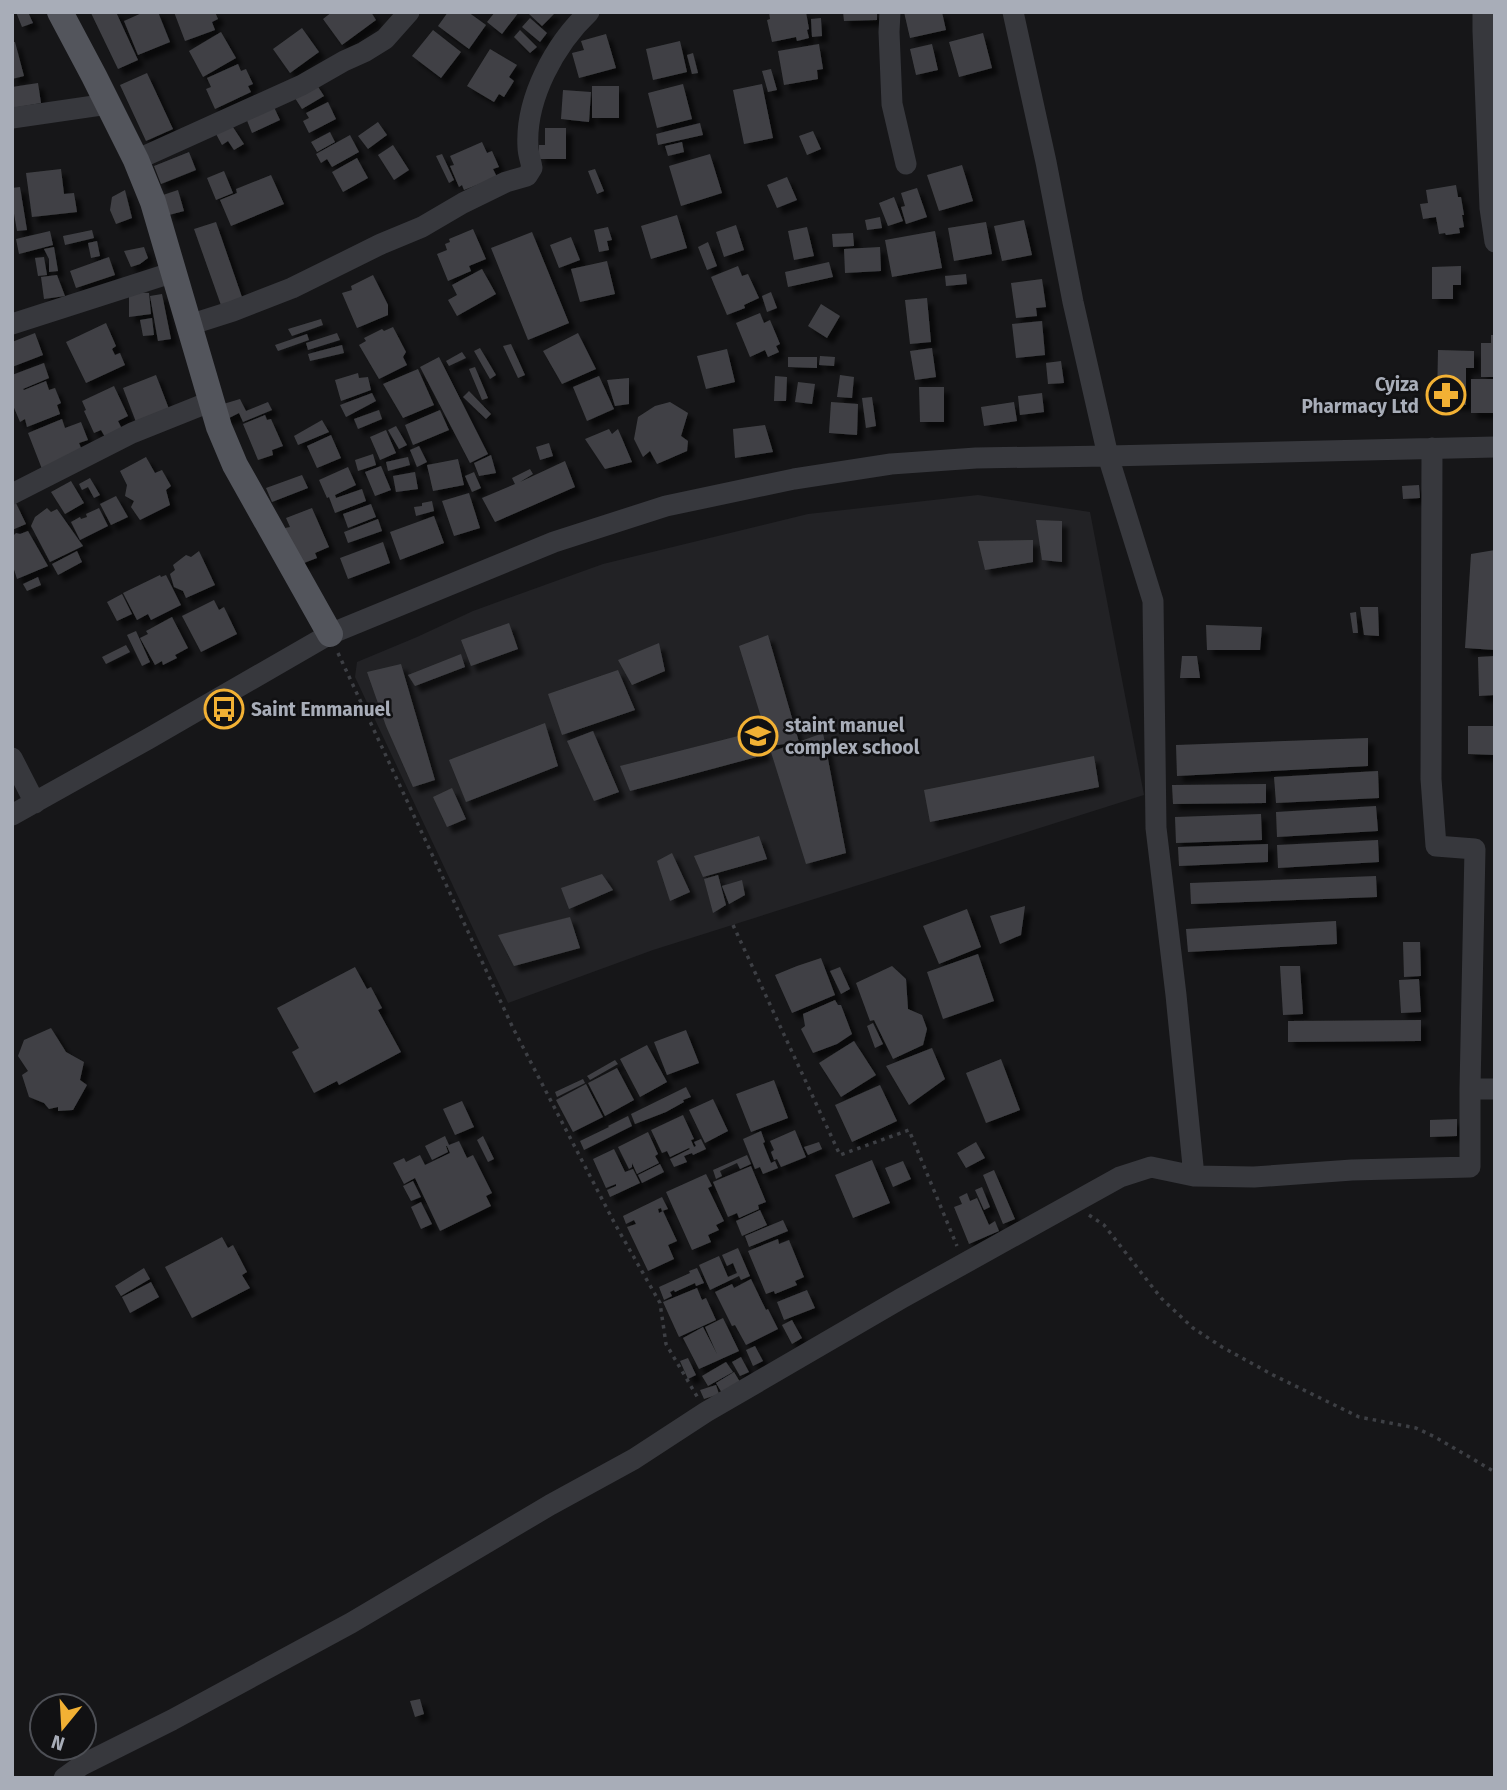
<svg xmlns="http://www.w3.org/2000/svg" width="1507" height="1790" font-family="'Fira Sans',sans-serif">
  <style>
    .built { fill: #222225 }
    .building { fill: #404145; filter: url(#shadow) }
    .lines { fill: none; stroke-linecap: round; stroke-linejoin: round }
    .path { stroke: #3d3f44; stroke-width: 3.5; stroke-dasharray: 3.5 5; stroke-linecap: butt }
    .minor { stroke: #37383d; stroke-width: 21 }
    .major { stroke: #53555c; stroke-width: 26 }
    .labels { text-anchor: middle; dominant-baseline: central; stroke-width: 5; stroke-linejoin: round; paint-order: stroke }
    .poi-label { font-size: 19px; font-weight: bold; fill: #a8adb8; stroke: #111113; text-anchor: start }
  </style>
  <defs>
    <filter id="shadow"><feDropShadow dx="6" dy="6" stdDeviation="2" flood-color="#0009"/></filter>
  </defs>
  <rect width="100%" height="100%" fill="#161618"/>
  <path class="built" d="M978,495L1090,512L1144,795L653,950L508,1003L355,677L357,662L417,637L473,611L603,564L808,514Z"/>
  <path class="building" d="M16,12H28L33,23L22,27Z
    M94,12H116L138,60L118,69L91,13Z
    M144,12H158L170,42L138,55L124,21Z
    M174,12H215L218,19L212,22L215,30L185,41Z
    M332,12H371L376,20L342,45L323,19Z
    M448,12H468L486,25L469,49L438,26Z
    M495,12H519L502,34L487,22Z
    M531,12H552L554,14L542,26L529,14Z
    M769,12H806L809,29L807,30L809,38L797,41L796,37L772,42L767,20L770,19Z
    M843,12H877V20L844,21Z
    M904,12H942L946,30L910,38Z
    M530,18L547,33L540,42L522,27Z
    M821,18L822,36L812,37L811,19Z
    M302,28L319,52L290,73L273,49Z
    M433,30L461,52L441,78L412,56Z
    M520,30L537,47L530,53L514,37Z
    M221,32L236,58L203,77L189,51Z
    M983,33L992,68L959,77L949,42Z
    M606,34L616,68L579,78L572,53L584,50L581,41Z
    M680,41L687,72L653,80L646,49Z
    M12,42H15L24,76L12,79Z
    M819,44L823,69L817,70L818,79L784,85L778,51Z
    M932,44L938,70L916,75L910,49Z
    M490,49L517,65L509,77L514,81L504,97L499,94L494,102L467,86Z
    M693,53L698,73L692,74L687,55Z
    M238,64L241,71L246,69L253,84L248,86L251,92L215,109L206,89L211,87L207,78Z
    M771,69L777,90L768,92L762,71Z
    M147,73L173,129L146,141L120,85Z
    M315,82L324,96L302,109L293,95Z
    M38,83L41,103L12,108V87Z
    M683,84L692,119L657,128L648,93Z
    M762,84L773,138L744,144L733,90Z
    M592,86H619V118H592Z
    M563,90L591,92L589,122L561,119Z
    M328,102L336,119L309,133L303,121L309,118L306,113Z
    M273,105L280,120L252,133L246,118Z
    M378,122L387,135L368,149L358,136Z
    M700,123L703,135L658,145L656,134Z
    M231,124L244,144L234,150L228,141L222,145L216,134Z
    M545,128H566V159H539V145H545Z
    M813,131L821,149L807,155L799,136Z
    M330,132L335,142L317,152L311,142Z
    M350,135L359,152L332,167L327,159L321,163L316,154Z
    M482,142L487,153L492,151L499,167L493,169L497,177L464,190L462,185L459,187L450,166L454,165L450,156Z
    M682,142L684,152L668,156L665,146Z
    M393,145L409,170L394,180L378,155Z
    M189,152L196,170L161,184L154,166Z
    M442,154L454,180L449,183L436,156Z
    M710,154L722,193L681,206L669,166Z
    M357,158L368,178L343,192L332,172Z
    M962,165L973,201L939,211L927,175Z
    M61,169L64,194L74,193L77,212L32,217L26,173Z
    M595,169L604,191L597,194L588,171Z
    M224,171L233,193L216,200L207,178Z
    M271,175L284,204L231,226L220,200L237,193L236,189Z
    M787,177L797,200L777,208L767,185Z
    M1456,185L1458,197H1461L1464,215H1462L1464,227L1459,228L1460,233L1446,235L1445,233L1439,234L1436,217L1423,219L1420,204L1428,203L1426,190Z
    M20,187L27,230L17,231L12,202V188Z
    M917,188L927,217L906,224L901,207L905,206L901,193Z
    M125,190L132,218L116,224L110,210L112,197Z
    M178,190L184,211L169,215L163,195Z
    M894,197L903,221L888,226L879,203Z
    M677,215L687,248L651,259L641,226Z
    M880,217L882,228L867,230L865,220Z
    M1024,220L1032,255L1002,261L994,226Z
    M216,222L243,300L222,308L194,229Z
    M986,222L992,254L954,261L948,228Z
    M736,225L744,250L724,257L716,232Z
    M608,227L612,240L607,241L609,250L599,252L594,230Z
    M807,227L814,256L794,260L788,231Z
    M473,229L486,259L469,266L471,271L448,281L437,254L447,250L445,244L450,242L449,239Z
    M92,230L94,238L65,245L63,236Z
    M50,231L53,245L19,254L16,239Z
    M935,231L942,268L892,277L885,240Z
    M532,232L569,323L528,340L491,248Z
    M853,233L854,246L833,247L832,234Z
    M571,237L580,260L559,268L550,245Z
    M97,241L100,256L91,258L88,243Z
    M708,242L717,266L707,270L698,247Z
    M54,247L58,271L49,272V259L44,249Z
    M144,247L148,258L140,264L131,267L124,251Z
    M880,247L881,271L845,273L844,249Z
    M44,257L47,275L38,276L35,258Z
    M109,257L115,275L76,288L70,271Z
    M607,261L615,294L580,302L571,269Z
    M829,262L833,277L788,287L785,272Z
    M738,266L742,276L748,274L759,298L744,305L745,308L727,315L711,277Z
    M1461,266V285H1453V299H1432V267Z
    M482,269L496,294L457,316L448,300L457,295L452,285Z
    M966,274L967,284L946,286L945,276Z
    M57,275L65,296L44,299L41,277Z
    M373,275L388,305V315L357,328L342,293L352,290L351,286Z
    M1042,279L1046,307L1036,308L1037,316L1016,318L1011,283Z
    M129,292L149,293L151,314L129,317Z
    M771,292L777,308L767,312L762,296Z
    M162,294L171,339L158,341L150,296Z
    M927,298L931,342L910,344L905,300Z
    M821,304L840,316L827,338L808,326Z
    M760,313L764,323L770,320L780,344L776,346L779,352L768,357L765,350L750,357L736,323Z
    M152,318L154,335L143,336L140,320Z
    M321,319L323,325L292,336L288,329Z
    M1042,321L1045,355L1016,358L1012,324Z
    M106,323L116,346L112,349L115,355L120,353L125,365L86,383L66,342Z
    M393,327L406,352L403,357L407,365L379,379L359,345L366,341L364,338L382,329L384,331Z
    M35,333L43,355L12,367V342Z
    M337,333L340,340L308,350L306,343Z
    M578,333L596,369L562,384L543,351Z
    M307,334L309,340L278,351L275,345Z
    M1491,335H1495V377H1481V343H1491Z
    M511,344L525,375L518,378L503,346Z
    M342,345L344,353L310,361L308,354Z
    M480,348L496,375L490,379L474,351Z
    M932,348L936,377L915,380L910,351Z
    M727,349L735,382L706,389L697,356Z
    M1438,350L1474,351V368H1466V405L1437,404Z
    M462,352L466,358L449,366L446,361Z
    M820,356L835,357L834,366L819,365Z
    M439,357L488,454L470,463L420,367Z
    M788,357H817V368L788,367Z
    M1061,361L1064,383L1048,384L1046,363Z
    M44,363L49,378L23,389L24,390L46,381L49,390L55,388L61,403L57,405L60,414L27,427L25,419L20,422L12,403V375Z
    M475,367L488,398L482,400L469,369Z
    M418,369L434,405L403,418L383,384Z
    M358,373L359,378L368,377L371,390L341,401L335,380Z
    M156,375L169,409L136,422L123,388Z
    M840,375L854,377L852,398L837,397Z
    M599,376L614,409L587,421L573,387Z
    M775,376L787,377L786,401H774Z
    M629,378V404L615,406L607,380Z
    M1471,379H1495V413H1471Z
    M798,382L815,384L812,404L795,402Z
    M114,386L128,416L118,421L122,429L105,437L101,430L94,433L84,411L86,410L82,401Z
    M919,387H944V422H920Z
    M469,391L491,414L486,419L463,397Z
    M372,393L376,401L346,417L340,405Z
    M1042,393L1044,412L1020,415L1018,396Z
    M872,397L876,426L866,428L862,398Z
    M240,399L246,411L268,402L272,410L243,422L239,413L225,420L220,405Z
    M670,402L688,413L681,436L688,441L687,451L657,464L650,451L643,457L634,439L638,417L655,406Z
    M831,402L858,404L857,435L829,433Z
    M1014,402L1017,421L984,426L981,407Z
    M379,410L382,419L358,429L354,419Z
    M440,410L449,430L413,445L405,425Z
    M265,415L267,420L271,419L283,446L272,450L273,455L258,460L243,424Z
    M62,419L65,428L81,422L88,440L79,443L83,453L42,469L28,433Z
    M322,420L329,432L298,445L294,436Z
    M765,425L773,452L735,458L733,429Z
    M396,426L407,445L399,449L388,430Z
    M609,429L612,434L618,429L632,462L605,469L585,439Z
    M386,430L396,453L380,460L370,437Z
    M331,435L341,458L317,468L307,446Z
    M549,443L553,456L540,460L536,447Z
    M419,446L427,462L417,467L410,450Z
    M373,454L376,465L358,471L355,460Z
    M491,455L496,473L479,476L474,463Z
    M146,457L155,473L162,470L171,486L166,490L170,505L140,520L131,507L134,501L125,496L127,485L120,471Z
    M408,457L410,465L388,471L386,462Z
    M458,459L464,485L433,491L427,465Z
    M565,461L575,487L495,522L482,498L515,484L512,478L530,469L533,474L520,482Z
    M381,466L391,490L375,496L365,472Z
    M348,467L356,485L335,495L336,498L362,489L366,501L335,513L329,497L327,498L319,480Z
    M415,472L418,489L396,492L393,476Z
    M474,472L481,488L472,492L465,476Z
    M302,475L308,488L272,502L266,488Z
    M90,478L100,495L94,498L88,487L82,490L79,484Z
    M71,481L84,503L65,514L51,492Z
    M1419,485L1420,498L1403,499L1402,486Z
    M469,493L480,528L454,536L442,501Z
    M116,496L128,517L111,525L100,504Z
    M15,501L26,524L12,530V502Z
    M432,501L434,511L416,516L414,507L422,506V503Z
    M371,504L376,517L348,528L343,514Z
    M47,508L51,512L57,509L83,546L50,562L31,526L35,517Z
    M99,508L108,526L80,540L71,522L80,517L81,519L87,517L86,514Z
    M312,508L329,547L315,553L317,558L296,566L285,528L290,527L286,518Z
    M434,516L444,543L400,560L390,532Z
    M378,519L382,531L348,543L344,532Z
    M1036,520L1062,521V562L1042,560Z
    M28,531L48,566L17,579L12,563V537L16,533L20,534Z
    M1033,540V562L985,570L978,541Z
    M383,542L390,563L348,579L340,558Z
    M1495,550V650L1465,648L1471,554Z
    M77,551L82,562L58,575L52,564Z
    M199,551L215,585L186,598L183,591L174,587L170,574L175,570L173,565L186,555L191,557Z
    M160,575L161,577L166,575L181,605L151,620L148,614L137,620L123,593Z
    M38,577L41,585L27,591L23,584Z
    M122,594L132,614L117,621L107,602Z
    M214,600L219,610L224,607L237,634L201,652L182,616Z
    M1360,607H1378L1379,636L1364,635Z
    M1356,612L1358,633H1353L1350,613Z
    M172,617L188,648L175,655L177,658L163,665L162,661L155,665L140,638L148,634L146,631Z
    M509,623L518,649L471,666L461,640Z
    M1206,625L1262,627L1260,650H1207Z
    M136,631L150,662L142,666L127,635Z
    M768,635L799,742L770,746L739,646Z
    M659,643L665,671L632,685L618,660Z
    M126,645L130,652L106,664L102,657Z
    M461,654L465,667L415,686L408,675Z
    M1182,656H1197L1200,678H1180Z
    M1495,656V695L1479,696L1478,657Z
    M401,664L435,780L413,787L386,726L367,672Z
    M618,670L635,710L562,735L548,694Z
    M545,723L558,766L466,802L449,760Z
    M1468,726H1495V755L1468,754Z
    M593,731L619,792L594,801L567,741Z
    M758,731L764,755L630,791L620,766Z
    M823,733L846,853L806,864L771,752Z
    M1368,738V766L1177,776L1176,745Z
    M1094,756L1099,787L930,822L924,790Z
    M1378,771L1379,798L1276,803L1274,777Z
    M1266,784V803L1173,804L1172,785Z
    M452,788L466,819L447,827L433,797Z
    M1376,806L1378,831L1277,837L1276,812Z
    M1261,814L1262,840L1176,843L1175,817Z
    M759,836L767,859L703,877L694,856Z
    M1378,840L1379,862L1278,868L1277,845Z
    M1268,844V862L1179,866L1178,847Z
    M672,853L690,892L670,901L657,861Z
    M602,874L613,890L569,909L561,888Z
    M718,875L726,905L713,913L704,879Z
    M1376,876L1377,897L1191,904L1190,883Z
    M742,880L745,895L729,904L722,886Z
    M1025,906L1021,935L1000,944L990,916Z
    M967,909L981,947L939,964L923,926Z
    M570,917L580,948L514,966L498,935Z
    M1336,921L1337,944L1188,952L1186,929Z
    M1403,942H1420L1421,976L1404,977Z
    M978,954L994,1001L943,1019L927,972Z
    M821,958L835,995L792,1013L775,975L797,966Z
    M892,966L906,979L908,1009L922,1015L927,1029L923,1045L893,1059L874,1020L870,1021L856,983Z
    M1280,966H1300L1303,1014L1283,1015Z
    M355,967L367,989L371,987L382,1008L378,1010L401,1052L339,1085L337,1081L314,1093L292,1052L299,1048L277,1008Z
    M840,967L850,989L841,994L830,971Z
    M1419,979L1421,1012L1401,1013L1399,980Z
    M835,1000L838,1005H841L852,1034L837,1044L813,1053L801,1029L805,1026L803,1014Z
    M1421,1020V1041L1288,1042V1021Z
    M873,1023L883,1044L875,1048L867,1026Z
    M51,1028L66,1052L84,1062L80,1080L87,1085L73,1110L58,1111V1107L49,1109L44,1103L29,1097L22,1075L28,1071L18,1056L24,1040Z
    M686,1030L699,1063L667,1075L654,1042Z
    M854,1041L876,1075L841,1097L819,1063Z
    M647,1045L667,1082L640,1097L620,1059Z
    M932,1048L945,1079L909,1105L886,1066Z
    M1001,1059L1020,1110L986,1123L966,1073Z
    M615,1060L618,1064L590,1080L587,1076Z
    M617,1068L634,1100L605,1116L588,1083Z
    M583,1079L585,1083L557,1097L555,1092Z
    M774,1080L788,1118L751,1132L736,1094Z
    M586,1084L603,1117L573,1132L556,1100Z
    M880,1085L897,1121L852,1142L835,1105Z
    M686,1087L691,1097L683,1100L684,1102L666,1112L635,1124L631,1114Z
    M713,1099L728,1131L705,1143L689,1110Z
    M462,1101L474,1127L455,1135L443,1109Z
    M683,1115L694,1139L691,1140L694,1147L696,1146L694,1142L701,1139L706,1149L693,1155L692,1153L684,1156L687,1162L674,1167L670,1159L690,1149L689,1148L670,1157L667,1151L662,1153L651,1130Z
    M628,1116L632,1126L584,1150L580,1141L609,1127L608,1126Z
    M1457,1119V1136L1430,1137V1120Z
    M795,1130L806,1157L781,1167L777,1159L774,1160L771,1152L774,1150L770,1141Z
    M761,1131L765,1142L763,1143L771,1163L775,1161L778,1168L763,1174L760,1167L755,1169L743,1139Z
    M648,1132L658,1154L655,1156L659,1163L637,1174L632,1163V1167L629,1169L618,1147Z
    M445,1136L449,1145L459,1141L467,1158L473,1155L492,1193L486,1196L491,1206L440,1231L415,1178L404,1184L393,1163L404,1158L406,1162L420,1155L425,1165L450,1153L447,1146H446L448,1152L432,1160L425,1146Z
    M483,1136L494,1159L488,1162L477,1140Z
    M819,1142L822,1149L808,1155L804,1147Z
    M976,1142L985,1158L966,1168L957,1153Z
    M614,1149L625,1172L633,1169L640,1183L610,1197L607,1190L616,1186V1184L606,1188L593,1159Z
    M747,1155L751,1164L740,1169L737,1163L720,1171L722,1176L716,1179L713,1170Z
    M872,1160L890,1203L853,1218L835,1175Z
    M903,1161L911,1179L893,1187L885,1168Z
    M660,1164L664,1172L642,1183L638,1175Z
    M751,1166L766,1202L758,1205L759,1209L739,1218L737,1213L728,1217L713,1182Z
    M994,1170L1015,1219L1003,1224L983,1175Z
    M706,1174L712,1186L708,1188L724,1221L716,1225L719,1230L708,1235L711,1242L692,1250L666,1192Z
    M413,1181L421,1197L411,1201L403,1186Z
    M982,1187L990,1207L984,1210L975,1190Z
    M967,1193L970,1201L977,1198L989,1225L995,1221L999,1231L969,1244L954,1207L962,1204L959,1197Z
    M662,1197L668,1209L662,1211L661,1208L658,1209L659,1213L663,1211L677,1241L668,1245L674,1259L648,1271L627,1227L636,1224L634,1220L626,1224L623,1216Z
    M421,1202L432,1224L421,1229L411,1207Z
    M760,1210L767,1225L742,1236L736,1221Z
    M783,1220L788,1231L749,1247L745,1236Z
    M222,1237L228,1248L233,1245L247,1272L242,1275L250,1288L192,1318L165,1267Z
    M778,1239L779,1244L789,1240L804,1277L795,1281L797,1285L775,1294L774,1291L766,1294L748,1251Z
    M738,1248L750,1276L741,1280L739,1276L710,1290L699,1265L719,1256L728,1277L737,1273L733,1263L727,1266L722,1255Z
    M144,1268L150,1279L121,1296L115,1286Z
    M697,1268L704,1283L696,1286L695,1283L675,1292L674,1290L670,1292L672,1296L664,1300L659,1287L690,1273L689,1271Z
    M751,1279L766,1310L768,1309L778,1329L746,1345L735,1325L732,1326L715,1292L732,1284L734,1288Z
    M151,1282L159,1297L130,1313L122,1297Z
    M697,1288L702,1300L706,1298L716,1320L679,1337L663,1302Z
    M807,1290L815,1308L784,1320L777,1302Z
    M723,1318L739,1351L699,1369L683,1338L703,1327L717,1354L705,1327Z
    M792,1320L802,1338L792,1344L782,1325Z
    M755,1346L763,1361L753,1366L746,1350Z
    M741,1357L749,1372L740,1376L732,1362Z
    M688,1358L696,1375L688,1379L680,1361Z
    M726,1362L733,1372L708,1386L702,1376Z
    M734,1372L740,1382L722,1393L716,1383Z
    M716,1385L719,1394L704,1399L700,1390Z
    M420,1699L424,1714L415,1717L410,1701Z"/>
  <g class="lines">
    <path class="path" d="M338,653L513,1028L615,1224L660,1303L666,1344L698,1398
      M733,925L840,1155L909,1130L957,1246
      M1089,1215L1104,1225L1161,1298L1193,1328L1222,1347L1273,1375L1359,1417L1416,1428L1435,1437L1495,1472"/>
    <path class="minor" d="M890,12L889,32L892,104L906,164
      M1013,12L1046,162L1073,302L1108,456L1153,601L1156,828L1176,995L1194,1176
      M1483,12V31L1490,208L1495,242
      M12,118L108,104
      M136,160L302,85L344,61L364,52L385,39L409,12
      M12,324L174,272
      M189,325L233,311L292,288L381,244L422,227L463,203L506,182L527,176L532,168C531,161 528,154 528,147C525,99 555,44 589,12
      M1432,448L1431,779L1436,846L1475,849L1470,1089
      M12,494L132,433L212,401
      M12,758L35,803
      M12,815L148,739L330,634L554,542L666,506L794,479L891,464L976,458L1108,456L1495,447
      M64,1778L82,1765L172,1720L351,1623L550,1505L634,1459L706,1412L902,1298L1120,1177L1151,1167L1194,1176L1254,1177L1352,1170L1470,1167V1089H1495"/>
    <path class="major" d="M60,12L94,76L136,160L153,202L219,427L235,465L330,634"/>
  </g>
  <defs>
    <symbol id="pharmacy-ring" viewBox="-11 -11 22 22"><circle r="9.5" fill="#111113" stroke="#f2b134" stroke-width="1.5"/><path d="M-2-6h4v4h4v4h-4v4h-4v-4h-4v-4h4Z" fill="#f2b134"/></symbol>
    <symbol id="bus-ring" viewBox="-11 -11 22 22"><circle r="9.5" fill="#111113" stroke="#f2b134" stroke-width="1.5"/><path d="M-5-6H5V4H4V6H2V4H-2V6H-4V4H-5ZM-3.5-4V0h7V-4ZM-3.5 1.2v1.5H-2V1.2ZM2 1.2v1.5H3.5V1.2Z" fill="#f2b134"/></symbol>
    <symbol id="school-ring" viewBox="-11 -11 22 22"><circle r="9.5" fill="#111113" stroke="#f2b134" stroke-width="1.5"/><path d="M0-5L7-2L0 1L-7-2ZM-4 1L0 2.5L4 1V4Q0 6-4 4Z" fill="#f2b134"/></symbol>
  </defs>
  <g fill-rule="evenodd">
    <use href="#pharmacy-ring" x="1424" y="373" width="44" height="44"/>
    <use href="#bus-ring" x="202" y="687" width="44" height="44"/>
    <use href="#school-ring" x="736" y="714" width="44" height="44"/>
  </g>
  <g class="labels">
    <g class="poi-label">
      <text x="1419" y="384" text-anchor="end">Cyiza<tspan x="1419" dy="22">Pharmacy Ltd</tspan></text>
      <text x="251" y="709">Saint Emmanuel</text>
      <text x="785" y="725">staint manuel<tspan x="785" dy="22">complex school</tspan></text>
    </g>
  </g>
  <rect width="1507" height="1790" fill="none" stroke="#a8adb8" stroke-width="28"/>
  <g transform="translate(63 1727) rotate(198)"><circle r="33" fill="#111113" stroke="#4d4f55" stroke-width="2"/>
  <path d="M0-5L12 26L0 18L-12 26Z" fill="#f2b134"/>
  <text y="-10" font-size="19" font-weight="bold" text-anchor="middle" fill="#a8adb8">N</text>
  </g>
</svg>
